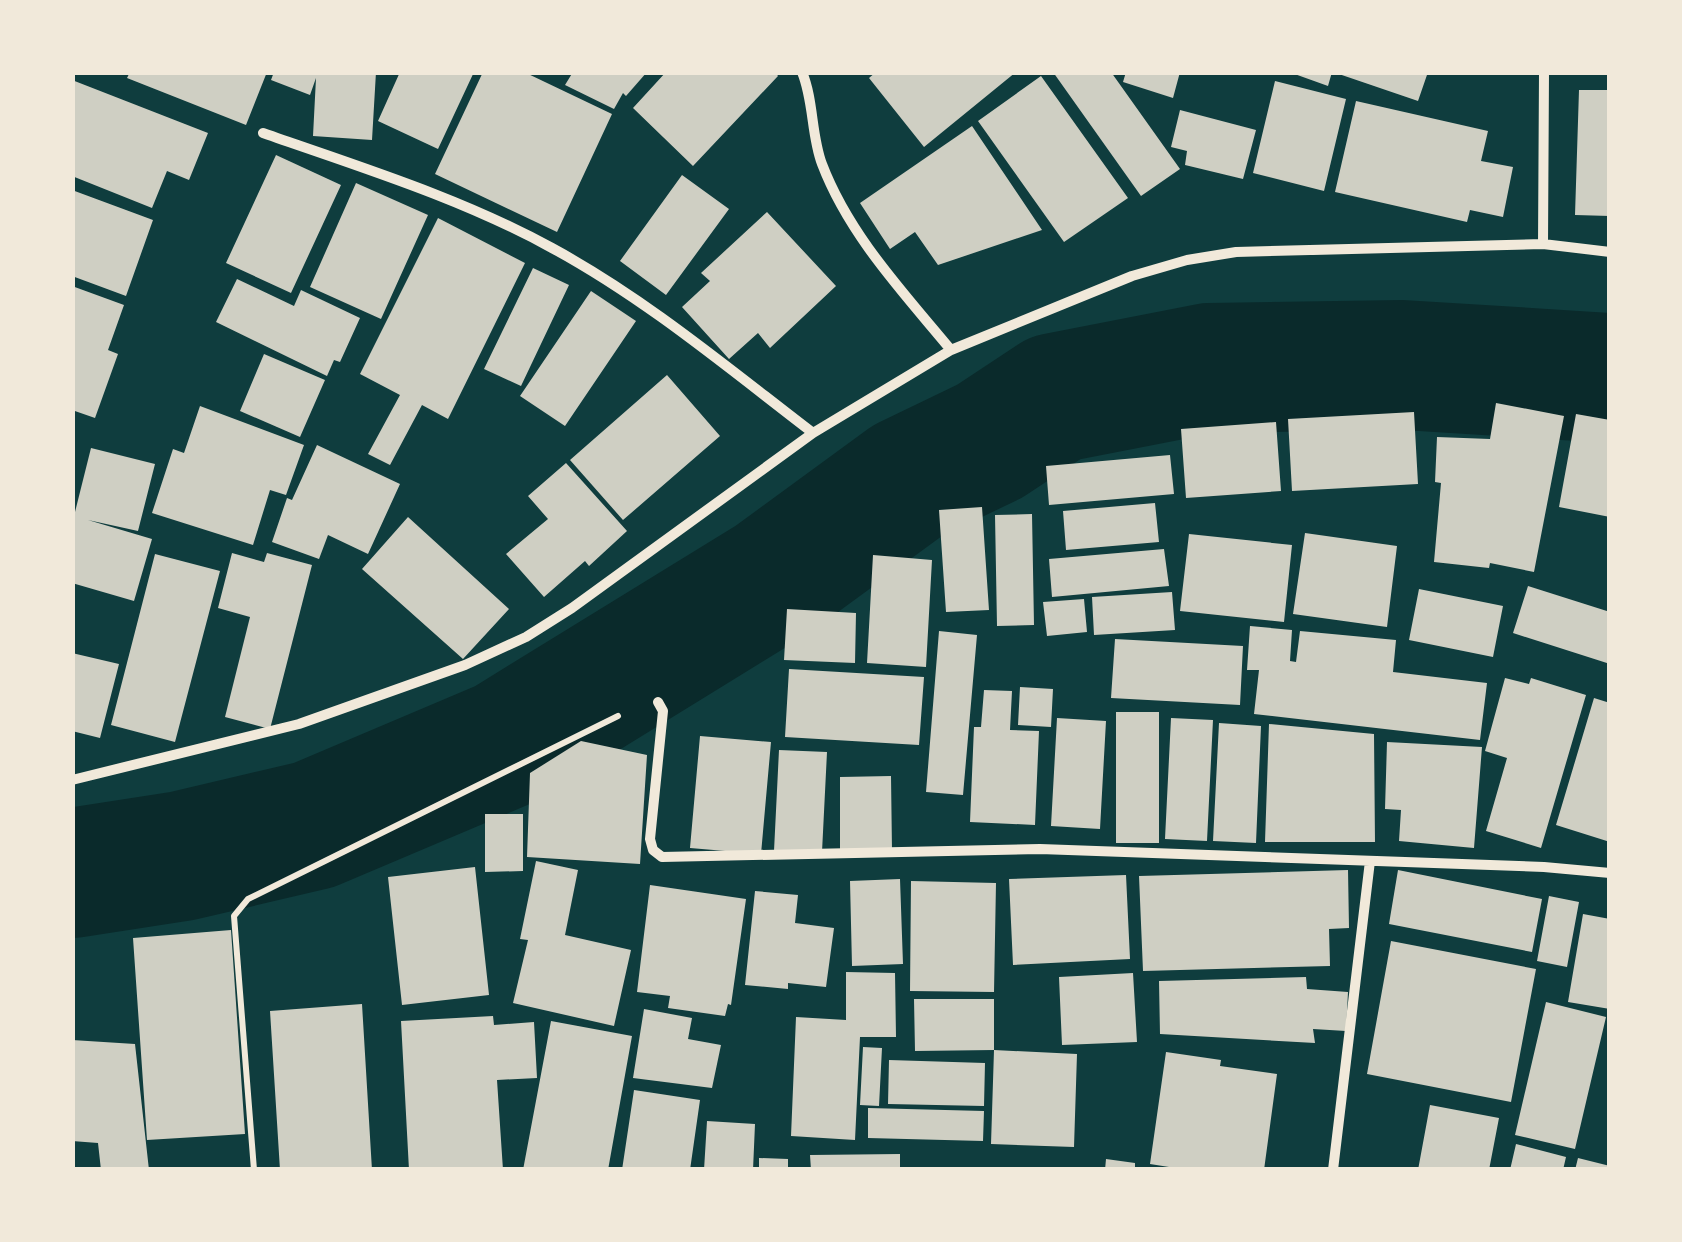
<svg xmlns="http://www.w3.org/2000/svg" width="1682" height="1242" font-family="Rubik,sans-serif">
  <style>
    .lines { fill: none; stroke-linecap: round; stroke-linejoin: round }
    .river { stroke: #0a2a2b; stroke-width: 130 }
    .building { fill: #cfcfc3 }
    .path { stroke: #f1e9da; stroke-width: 6 }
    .minor { stroke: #f1e9da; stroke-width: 10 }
  </style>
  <rect width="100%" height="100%" fill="#0f3d3e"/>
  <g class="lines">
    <path class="river" d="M72,873L182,856L314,825L505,744L773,579L907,481L990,441L1055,398L1209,368L1403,365L1610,378"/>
  </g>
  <path class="building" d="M130,72H267L246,125L127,78Z
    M274,72H376L372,140L313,136L316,78L310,95L271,80Z
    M400,72H474L438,149L378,121Z
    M483,72H524L612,114L557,232L435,174Z
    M573,72H647L626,96L623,93L614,109L565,85Z
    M666,72H775L778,76L693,166L633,108Z
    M876,72H1016L924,147L869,78Z
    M1053,72H1111L1180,169L1141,196Z
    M1126,72H1180L1173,98L1123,82Z
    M1289,72H1332L1328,86Z
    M1333,72H1428L1418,101Z
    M1041,76L1128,198L1064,242L978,121Z
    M72,80L208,133L189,180L167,171L152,208L72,176Z
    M1275,81L1346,99L1324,191L1253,173Z
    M1579,90H1610V216L1575,215Z
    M1356,101L1488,131L1481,161L1513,167L1503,217L1470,210L1467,222L1335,192Z
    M1180,110L1256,130L1243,179L1185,165L1187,151L1171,147Z
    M972,126L1042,230L938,265L915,232L890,249L860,203Z
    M276,155L341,185L291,293L226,263Z
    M682,175L729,209L666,295L620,261Z
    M356,183L428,215L381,319L310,287Z
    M72,190L153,220L126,296L72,276Z
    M767,212L836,286L770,348L758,333L729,359L682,307L710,281L701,273Z
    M438,218L525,263L448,419L422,405L390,465L368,454L400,395L360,374Z
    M533,268L569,285L521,386L484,369Z
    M237,279L294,306L301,290L360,318L340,362L334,360L327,376L216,322Z
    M72,286L124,305L108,350L118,354L95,418L72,410Z
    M591,291L636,321L565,426L520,396Z
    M264,354L325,380L300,437L240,411Z
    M667,375L720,436L623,520L570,460Z
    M1496,403L1564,416L1534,572L1490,563L1489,568L1434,562L1441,483L1435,482L1437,437L1490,439Z
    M200,406L304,445L286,495L270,490L253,545L152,513L173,449L184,453Z
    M1414,412L1418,484L1292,491L1288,419Z
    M1576,414L1610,420V517L1559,507Z
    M1276,422L1281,491L1186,498L1181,429Z
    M317,445L400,484L368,554L328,535L319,559L272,542L287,498L292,500Z
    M91,448L155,464L138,531L88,520L152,539L134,601L72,583V524Z
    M1170,455L1174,494L1049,505L1046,466Z
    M566,463L627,531L589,566L585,561L544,597L506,554L548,519L528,496Z
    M1155,503L1159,542L1066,550L1063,511Z
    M982,507L989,610L946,612L939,510Z
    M1032,514L1034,625L997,626L995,515Z
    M408,517L509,609L463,659L362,569Z
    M1305,533L1397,546L1387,627L1293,614Z
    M1189,534L1292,545L1284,622L1180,611Z
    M1164,549L1169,586L1052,597L1049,559Z
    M232,553L264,562L267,553L312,565L270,729L225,717L250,617L218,608Z
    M155,554L220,571L175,742L111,725Z
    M873,555L932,560L926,667L867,663Z
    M1528,586L1610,612V664L1513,633Z
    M1419,589L1503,606L1493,657L1409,640Z
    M1172,592L1175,630L1094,635L1092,597Z
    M1084,599L1087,632L1047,636L1043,602Z
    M787,609L856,613L855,663L784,660Z
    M1250,626L1292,630L1290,661L1296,662L1300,631L1396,640L1393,672L1487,683L1480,740L1254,714L1259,670H1247Z
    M939,631L977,635L963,795L926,792Z
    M1115,639L1243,646L1240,705L1111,698Z
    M72,653L119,664L100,738L72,731Z
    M789,669L924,677L919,745L785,737Z
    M1505,678L1529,684L1531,678L1586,695L1541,848L1486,831L1507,758L1485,751Z
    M1020,687L1053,689L1051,727L1018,725Z
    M984,690L1012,691L1010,730L1039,731L1035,825L970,822L974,727H981Z
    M1594,698L1610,703V842L1556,825Z
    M1116,712H1159V843H1116Z
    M1057,718L1106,721L1100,829L1051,826Z
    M1171,718L1213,720L1207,841L1165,839Z
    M1219,723L1261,726L1256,843L1213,841Z
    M1269,724L1374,734L1375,842H1265Z
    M700,736L771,742L761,854L690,848Z
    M581,741L647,755L640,864L527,857L530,773Z
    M1387,742L1482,747L1474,848L1399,841L1401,810L1385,809Z
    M779,750L827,752L822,852L774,851Z
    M891,776L892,851L840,852V777Z
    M485,814H523V871L485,872Z
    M536,861L578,870L565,935L631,950L614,1026L513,1003L528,940L520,939Z
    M475,867L489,995L402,1005L388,877Z
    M1348,870L1349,928L1329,929L1330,966L1143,971L1139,876Z
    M1398,870L1542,899L1532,952L1389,924Z
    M1126,875L1130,959L1013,965L1009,879Z
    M900,879L903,964L852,966L850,881Z
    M911,881L996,883L994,992L910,991Z
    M650,885L746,899L731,1005L728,1004L725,1016L668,1008L670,996L637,992Z
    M755,891L798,895L795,923L834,928L826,987L788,983V989L745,985Z
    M1549,896L1579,902L1567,967L1537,961Z
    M1583,914L1610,919V1009L1568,1002Z
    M231,930L245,1134L147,1140L133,938Z
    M1391,941L1536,969L1511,1102L1367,1074Z
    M846,972L895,973L896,1037H860L855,1140L791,1136L796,1017L846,1020Z
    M1133,973L1137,1042L1062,1045L1059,977Z
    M1306,977L1307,989L1348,992L1346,1031L1313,1029L1315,1043L1160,1034L1159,981Z
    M914,999H994V1050L915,1051Z
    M1546,1002L1606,1017L1575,1149L1515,1135Z
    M362,1004L372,1170H280L270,1011Z
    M644,1009L692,1018L688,1039L721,1045L712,1088L633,1078Z
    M493,1016L494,1025L534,1022L537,1078L497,1080L503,1170H409L401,1021Z
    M551,1021L632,1036L608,1170H523Z
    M72,1040L135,1044L149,1170H101L98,1143L72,1141Z
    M863,1047L882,1048L879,1106L860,1105Z
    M994,1050L1077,1054L1074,1147L991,1144Z
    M1166,1052L1221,1060L1220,1066L1277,1074L1264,1170H1188L1150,1164Z
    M889,1060L985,1063L984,1106L888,1104Z
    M634,1090L700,1100L690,1170H622Z
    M1430,1105L1499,1118L1489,1170H1418Z
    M868,1108L984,1111L983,1141L868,1138Z
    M707,1121L755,1124L753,1170H704Z
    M1516,1144L1566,1157L1563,1170H1510Z
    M900,1154V1170H811L810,1155Z
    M759,1158L788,1159V1170H759Z
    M1578,1158L1610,1166V1170H1575Z
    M1106,1159L1135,1163V1170H1105Z"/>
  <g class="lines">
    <path class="path" d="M254,1170L234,916L248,899L618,716"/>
    <path class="minor" d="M802,72C814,101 811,135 822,164C849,235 903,292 951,350
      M263,133C360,167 461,198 552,248C646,299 728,368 813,433
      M1543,244L1544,72
      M658,702L663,711L650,839L653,850L662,857L1040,849L1544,867L1610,873
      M72,780L299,724L465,665L526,637L572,608L813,433L951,350L1132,276L1187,260L1236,252L1543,244L1610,252
      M1333,1170L1370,861"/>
  </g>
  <rect width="1682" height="1242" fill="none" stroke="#f1e9da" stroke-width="150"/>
</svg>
